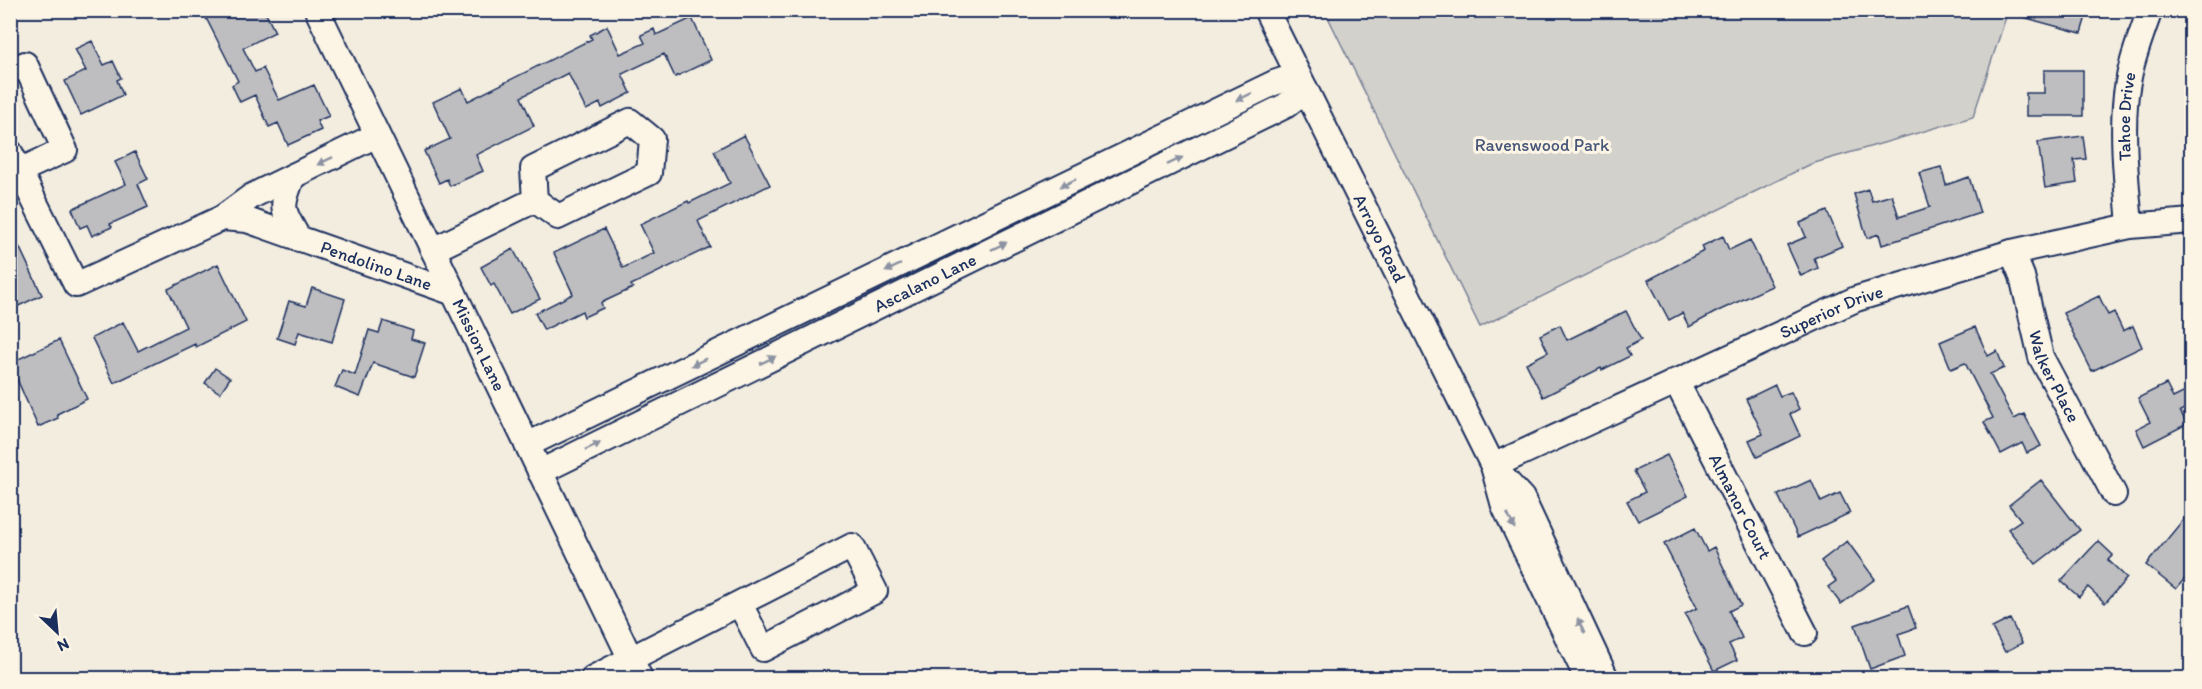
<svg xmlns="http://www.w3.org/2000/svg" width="2202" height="689" font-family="Itim,sans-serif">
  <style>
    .green { fill: #d3d1cc; stroke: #778095; stroke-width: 1.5 }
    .building { fill: #bebec0; stroke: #1b2f5e; stroke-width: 1.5 }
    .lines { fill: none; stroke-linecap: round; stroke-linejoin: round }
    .minor-casing { stroke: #1b2f5e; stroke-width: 28 }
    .minor { stroke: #fcf5e5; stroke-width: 24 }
    .oneway { fill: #8c92a2 }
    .labels { text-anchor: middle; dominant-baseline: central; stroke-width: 6; stroke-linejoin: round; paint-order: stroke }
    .street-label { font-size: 18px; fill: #1b2f5e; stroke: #fcf5e5 }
    .park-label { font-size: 18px; fill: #49587a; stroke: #fcf5e5 }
  </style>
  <rect width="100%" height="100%" fill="#f3ede0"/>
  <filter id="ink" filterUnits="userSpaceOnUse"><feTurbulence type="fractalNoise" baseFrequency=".0167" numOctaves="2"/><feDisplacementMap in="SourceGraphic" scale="12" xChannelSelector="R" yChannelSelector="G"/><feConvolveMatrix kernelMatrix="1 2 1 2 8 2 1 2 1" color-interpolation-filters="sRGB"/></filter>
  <g filter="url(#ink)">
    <path class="green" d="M1325,11H2008L1973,117L1811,164L1480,327Z"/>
    <path class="building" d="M202,10H264L275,32L243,48L255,72L263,68L279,100L314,85L329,116L317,121L321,130L288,145L278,123L269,127L255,95L240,102L232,85L238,81Z
      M2015,10H2088L2081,33L2015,15Z
      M692,18L711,60L675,77L664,54L622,74L631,93L602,108L600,103L586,110L568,73L521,97L534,126L476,155L483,171L450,186L447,179L439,183L424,151L450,139L433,102L462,88L468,101L592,39L590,35L607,26L620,54L645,43L641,35L654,29L656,35Z
      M92,41L104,65L113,61L121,78L117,80L123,95L81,115L65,81L86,71L75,49Z
      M2044,70H2083V116H2026V93H2044Z
      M744,135L770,185L698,221L710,247L631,285L633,288L601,303L603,308L584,317L582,311L544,330L535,313L573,294L554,253L604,229L623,268L654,253L640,224L688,201L689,203L730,183L714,151Z
      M2083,136L2086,159L2074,160L2077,183L2045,188L2038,142Z
      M135,152L148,179L138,184L148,207L110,224L112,227L92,236L87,225L80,228L72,209L126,184L115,162Z
      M1941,167L1946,185L1969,177L1980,213L1882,245L1879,234L1867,238L1854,194L1868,189L1872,201L1892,195L1899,217L1930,207L1919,173Z
      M1827,211L1842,246L1814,258L1818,268L1801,276L1787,245L1806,237L1800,223Z
      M10,227L42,295L10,310Z
      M1723,236L1729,250L1750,240L1772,286L1716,312L1689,327L1682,313L1669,320L1648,280L1704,251L1702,246Z
      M513,249L540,299L510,314L494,284L491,286L481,267Z
      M218,264L246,322L196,347L195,344L114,383L92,338L123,322L138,351L186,327L168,289Z
      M312,288L345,299L332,342L299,332L295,344L277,338L289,301L306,306Z
      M2099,296L2108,315L2114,312L2123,331L2133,326L2142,347L2092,371L2063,313Z
      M1626,311L1641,340L1626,348L1630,356L1602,370L1601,368L1543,397L1526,363L1548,352L1540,335L1560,325L1567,340Z
      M383,321L413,331L411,339L425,343L414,377L373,363L360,397L335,387L342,370L355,375L369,330L379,333Z
      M1975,327L1988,356L1997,351L2004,368L1990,374L2014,419L2024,414L2041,446L2027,453L2022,443L2001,454L1984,422L1993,418L1965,363L1951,369L1940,342Z
      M59,340L87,399L57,414L58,418L38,427L10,363Z
      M215,368L230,378L220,393L205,383Z
      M2166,384L2173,398L2187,391L2192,405L2180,411L2187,424L2144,446L2136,429L2150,422L2138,398Z
      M1775,385L1780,396L1791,392L1799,409L1790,414L1800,436L1757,457L1749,440L1763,434L1746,399Z
      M1667,455L1688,496L1638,521L1627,501L1645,492L1634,471Z
      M1811,480L1821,502L1840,493L1850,513L1798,537L1778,495Z
      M2041,480L2080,530L2036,564L2008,529L2021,520L2009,505Z
      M2192,509V570L2176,589L2146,565Z
      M1695,528L1707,551L1714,547L1741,605L1729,611L1742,638L1729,644L1737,660L1714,671L1685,614L1697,608L1664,544Z
      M1847,541L1875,579L1841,604L1828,587L1836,581L1821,561Z
      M2098,541L2113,555L2108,560L2127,578L2105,603L2088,587L2079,597L2061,581Z
      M1908,606L1916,628L1898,634L1905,656L1870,669L1855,625Z
      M2010,619L2022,643L2005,652L1992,628Z"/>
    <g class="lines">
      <defs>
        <g id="minor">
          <path id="s1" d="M317,10L640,678"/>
          <path id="s2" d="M1266,10L1493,466L1504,506L1587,678"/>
          <path d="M10,71L25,64L65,150L19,171"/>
          <path d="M10,152L76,285L222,218L252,196L377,135"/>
          <path d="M293,176C280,208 281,209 299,239"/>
          <path id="s3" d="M222,218L247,220L454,293"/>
          <path id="s4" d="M2130,226C2127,186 2122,145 2125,105C2127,72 2139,41 2150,10"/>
          <path d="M433,250L535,200L533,169L630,121L652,139L649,173L558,217L535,200"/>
          <path id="s5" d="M2012,252L2022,276L2041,357L2114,494"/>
          <path id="s6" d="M1676,381L1805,633"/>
          <path d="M527,445L1274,83L1298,75"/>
          <path id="s7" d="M1493,466L1856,299L2012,252L2130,226L2192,221"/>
          <path d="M1496,470L1522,498L1606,678"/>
          <path id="s8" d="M540,472L1285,106L1306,90"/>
          <path d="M593,678L852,546L875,591L763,649L740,604"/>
        </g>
      </defs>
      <use href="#minor" class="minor-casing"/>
      <use href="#minor" class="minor"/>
    </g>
    <defs><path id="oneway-solid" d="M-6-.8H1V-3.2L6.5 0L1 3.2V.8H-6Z" transform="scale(1.5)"/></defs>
    <g class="oneway">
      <use href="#oneway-solid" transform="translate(1244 97) rotate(154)"/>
      <use href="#oneway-solid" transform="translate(325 161) rotate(154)"/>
      <use href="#oneway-solid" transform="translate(1175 161) rotate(-26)"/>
      <use href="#oneway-solid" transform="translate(1068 183) rotate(154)"/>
      <use href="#oneway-solid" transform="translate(999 246) rotate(-26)"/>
      <use href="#oneway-solid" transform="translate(893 268) rotate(154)"/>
      <use href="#oneway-solid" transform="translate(768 360) rotate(-26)"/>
      <use href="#oneway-solid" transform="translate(699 362) rotate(154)"/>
      <use href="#oneway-solid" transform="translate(593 446) rotate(-26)"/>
      <use href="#oneway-solid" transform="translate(1511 521) rotate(64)"/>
      <use href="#oneway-solid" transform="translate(1581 626) rotate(-115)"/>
    </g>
  </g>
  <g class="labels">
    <g class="street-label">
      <text stroke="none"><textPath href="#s4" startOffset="110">Tahoe Drive</textPath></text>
      <text stroke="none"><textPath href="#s2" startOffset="255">Arroyo Road</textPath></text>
      <text stroke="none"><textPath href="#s3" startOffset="162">Pendolino Lane</textPath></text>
      <text stroke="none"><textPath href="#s8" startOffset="429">Ascalano Lane</textPath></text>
      <text stroke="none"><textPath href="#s7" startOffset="372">Superior Drive</textPath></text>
      <text stroke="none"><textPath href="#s1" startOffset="372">Mission Lane</textPath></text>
      <text stroke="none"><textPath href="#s5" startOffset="132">Walker Place</textPath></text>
      <text stroke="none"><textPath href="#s6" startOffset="141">Almanor Court</textPath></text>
    </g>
    <g class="park-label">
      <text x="1542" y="145">Ravenswood Park</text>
    </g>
  </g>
  <rect width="2202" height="689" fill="none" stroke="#fcf5e5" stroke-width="36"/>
  <rect x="18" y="18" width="2166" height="653" fill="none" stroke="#1b2f5e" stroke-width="2" filter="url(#ink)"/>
  <g transform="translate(57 632) rotate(154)" stroke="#fcf5e5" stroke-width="4.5" paint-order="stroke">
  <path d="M0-4.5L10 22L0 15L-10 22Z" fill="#1b2f5e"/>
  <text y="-9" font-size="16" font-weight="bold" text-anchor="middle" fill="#1b2f5e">N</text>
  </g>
</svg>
